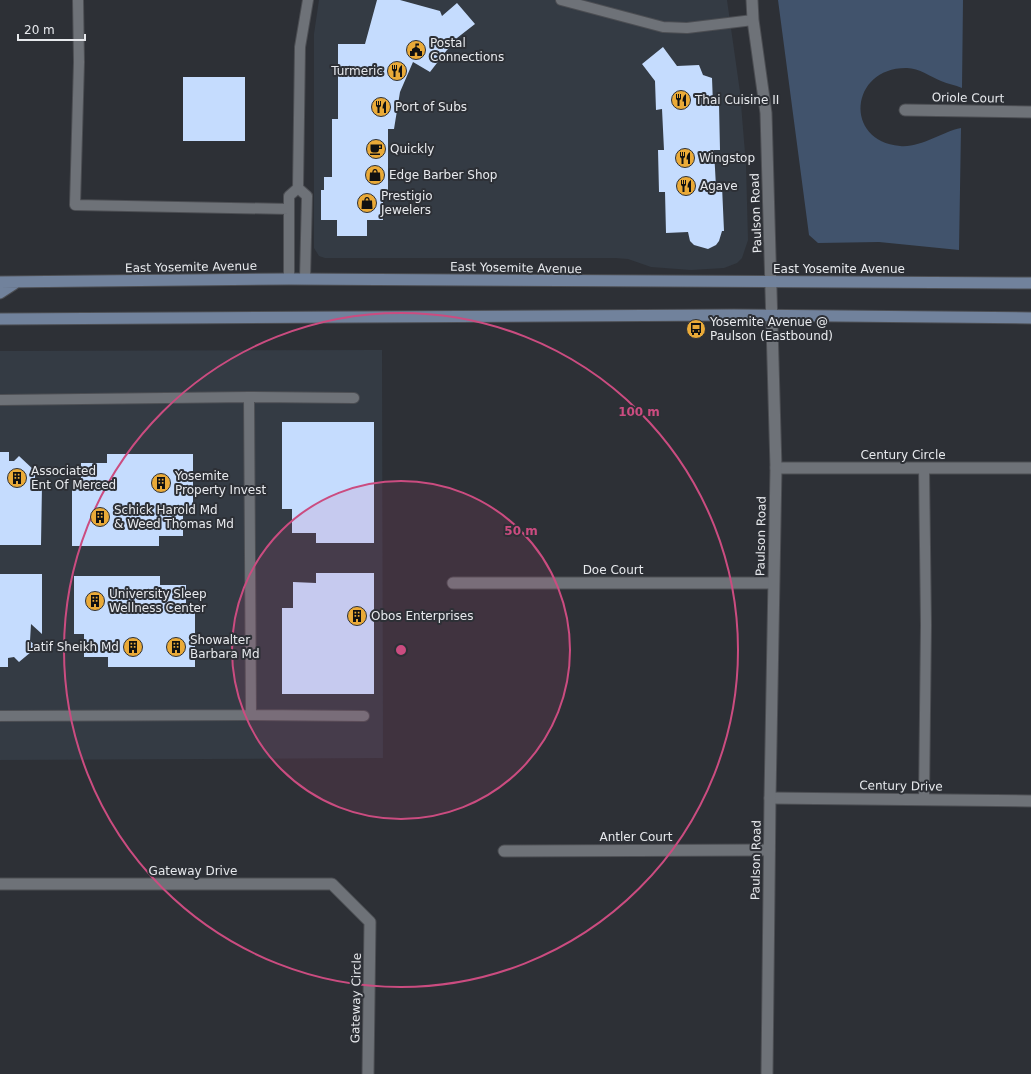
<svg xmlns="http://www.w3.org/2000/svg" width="1031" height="1074" font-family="'DejaVu Sans',sans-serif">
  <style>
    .built { fill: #343b44 }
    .green { fill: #41536c }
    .building { fill: #c5dcfe }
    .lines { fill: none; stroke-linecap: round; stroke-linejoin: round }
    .service-casing { stroke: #4c4e53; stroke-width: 12 }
    .minor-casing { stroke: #4c4e53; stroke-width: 13 }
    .tertiary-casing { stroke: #4c4e53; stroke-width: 13 }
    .secondary-casing { stroke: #4c4e53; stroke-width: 13 }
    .service { stroke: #6e7278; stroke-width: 10 }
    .minor { stroke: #6e7278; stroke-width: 11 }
    .tertiary { stroke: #6e7278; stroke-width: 11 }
    .secondary { stroke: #71829c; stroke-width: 11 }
    .ring { fill: none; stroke: #cb4c80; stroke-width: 2 }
    .labels { text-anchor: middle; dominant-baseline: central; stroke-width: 4; stroke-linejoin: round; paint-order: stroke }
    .poi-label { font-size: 12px; fill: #e7e9ed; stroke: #2d3036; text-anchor: start }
    .street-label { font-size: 12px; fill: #e7e9ed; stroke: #2d3036 }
    .centre { fill: #cb4c80; stroke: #2d3036; stroke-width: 2 }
    .ring-label { font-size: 12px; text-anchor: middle; font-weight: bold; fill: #cb4c80; stroke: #2d3036; stroke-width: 4; stroke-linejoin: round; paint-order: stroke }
  </style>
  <rect width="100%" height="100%" fill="#2d3036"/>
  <path class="built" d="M319,0H727L740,92L746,165L748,240L742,258L737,263L724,268L691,270L651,267L628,259L615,258H325L319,256L314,248V34Z
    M382,350L383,758L0,760V351Z"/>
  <path class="green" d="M778,0H963L962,88C955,85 948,84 941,81C931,77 919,68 907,68C850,67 843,141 900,146C921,148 941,132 961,128L959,250L879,242L818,243L809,235Z"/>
  <path class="building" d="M377,0H400L440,11L442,16L457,3L475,24L457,38L458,40L447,50L430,72L413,62L400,92L394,129H388V194H383V220H367V236H337V220H321V190H324V177H332V119H338V44H365Z
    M663,47L677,66L699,65L703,75L712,78L713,104H719L720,150H714L716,187L722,186L724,231H722L719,241L716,245L708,249L694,245L690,241L688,232L666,233L665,192H659L658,150H664L662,109L656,110L655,81L642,64Z
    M183,77H245V141H183Z
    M282,422H374V543H316V533H292V509H282Z
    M0,452H9V461H14L19,456L35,471V490L42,485L41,545H0Z
    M107,454H193V512H183V536H159V546H72V488H81V463H107Z
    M316,573H374V694H282V608H293V582L316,583Z
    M0,574H42V634L31,624L30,641L37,647L19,662L14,657L8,658V667H0Z
    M74,576H160V585H186V610H195V667H108V657H84V634H74Z"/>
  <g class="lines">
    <defs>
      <path id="service" d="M78,0L79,62L75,205L289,209
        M561,0L663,27L687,28L753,20
        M298,188L300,47L308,0
        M289,279V196L298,188L307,196L305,279
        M249,397L354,398
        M0,400L249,397L251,715L0,716
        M251,715L364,716
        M924,800L926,625L924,468"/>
      <path id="minor" d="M905,110L1031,112
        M776,468H1031
        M453,583H773
        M770,798L1031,801
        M504,851L769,850
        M0,884H332L370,922L368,1074"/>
      <path id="tertiary" d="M752,0L753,20L766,113L776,468L770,798L767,1074"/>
      <path id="secondary" d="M0,282L289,279L1031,283
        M0,293L17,282
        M0,319L734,315L1031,318"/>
    </defs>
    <use href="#service" class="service-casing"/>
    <use href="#minor" class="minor-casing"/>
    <use href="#tertiary" class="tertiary-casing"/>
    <use href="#secondary" class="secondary-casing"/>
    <use href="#service" class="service"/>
    <use href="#minor" class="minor"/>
    <use href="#tertiary" class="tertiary"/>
    <use href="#secondary" class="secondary"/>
  </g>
  <circle cx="401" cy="650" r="169" fill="#cb4c80" fill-opacity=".12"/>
  <g class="ring">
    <circle cx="401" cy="650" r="169"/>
    <circle cx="401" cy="650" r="337"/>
  </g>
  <defs>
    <symbol id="civic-disc" viewBox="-11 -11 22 22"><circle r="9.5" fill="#eaaa38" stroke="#2d3036"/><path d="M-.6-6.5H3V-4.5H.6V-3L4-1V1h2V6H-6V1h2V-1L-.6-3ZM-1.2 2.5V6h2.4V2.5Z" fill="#111"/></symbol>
    <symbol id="restaurant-disc" viewBox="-11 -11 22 22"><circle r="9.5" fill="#eaaa38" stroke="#2d3036"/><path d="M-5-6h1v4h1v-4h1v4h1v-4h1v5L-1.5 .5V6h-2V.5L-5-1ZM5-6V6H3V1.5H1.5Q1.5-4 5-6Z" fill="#111"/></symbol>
    <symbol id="cafe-disc" viewBox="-11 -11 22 22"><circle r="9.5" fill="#eaaa38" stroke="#2d3036"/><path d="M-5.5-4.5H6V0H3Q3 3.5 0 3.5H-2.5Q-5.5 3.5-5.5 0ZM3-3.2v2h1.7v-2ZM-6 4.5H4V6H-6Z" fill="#111"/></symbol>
    <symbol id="shop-disc" viewBox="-11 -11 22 22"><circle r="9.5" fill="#eaaa38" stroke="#2d3036"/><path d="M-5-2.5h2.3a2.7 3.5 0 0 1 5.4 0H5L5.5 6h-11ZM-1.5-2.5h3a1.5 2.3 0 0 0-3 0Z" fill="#111"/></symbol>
    <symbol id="bus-disc" viewBox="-11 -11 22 22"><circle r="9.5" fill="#eaaa38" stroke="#2d3036"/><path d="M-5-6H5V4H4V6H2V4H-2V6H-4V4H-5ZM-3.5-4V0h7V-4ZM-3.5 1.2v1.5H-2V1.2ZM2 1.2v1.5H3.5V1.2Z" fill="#111"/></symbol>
    <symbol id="building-disc" viewBox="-11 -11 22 22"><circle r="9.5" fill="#eaaa38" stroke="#2d3036"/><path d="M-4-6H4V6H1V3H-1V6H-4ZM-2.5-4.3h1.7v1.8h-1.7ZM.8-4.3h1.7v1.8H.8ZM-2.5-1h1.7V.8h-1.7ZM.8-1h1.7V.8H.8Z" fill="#111"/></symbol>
  </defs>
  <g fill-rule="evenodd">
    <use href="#civic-disc" x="405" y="39" width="22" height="22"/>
    <use href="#restaurant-disc" x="386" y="60" width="22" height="22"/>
    <use href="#restaurant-disc" x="670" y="89" width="22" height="22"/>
    <use href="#restaurant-disc" x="370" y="96" width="22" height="22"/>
    <use href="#cafe-disc" x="365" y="138" width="22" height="22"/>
    <use href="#restaurant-disc" x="674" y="147" width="22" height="22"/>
    <use href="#shop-disc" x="364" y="164" width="22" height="22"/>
    <use href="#restaurant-disc" x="675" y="175" width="22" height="22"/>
    <use href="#shop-disc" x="356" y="192" width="22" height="22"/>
    <use href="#bus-disc" x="685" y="318" width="22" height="22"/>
    <use href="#building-disc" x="6" y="467" width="22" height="22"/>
    <use href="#building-disc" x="150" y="472" width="22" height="22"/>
    <use href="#building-disc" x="89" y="506" width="22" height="22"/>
    <use href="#building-disc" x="84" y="590" width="22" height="22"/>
    <use href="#building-disc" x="346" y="605" width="22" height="22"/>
    <use href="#building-disc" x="122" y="636" width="22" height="22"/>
    <use href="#building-disc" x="165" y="636" width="22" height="22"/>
  </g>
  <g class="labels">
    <g class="poi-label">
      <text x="430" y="43">Postal<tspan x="430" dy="14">Connections</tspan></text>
      <text x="383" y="71" text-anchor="end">Turmeric</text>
      <text x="695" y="100">Thai Cuisine II</text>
      <text x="395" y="107">Port of Subs</text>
      <text x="390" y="149">Quickly</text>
      <text x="699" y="158">Wingstop</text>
      <text x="389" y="175">Edge Barber Shop</text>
      <text x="700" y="186">Agave</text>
      <text x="381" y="196">Prestigio<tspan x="381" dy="14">Jewelers</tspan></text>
      <text x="710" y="322">Yosemite Avenue @<tspan x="710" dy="14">Paulson (Eastbound)</tspan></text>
      <text x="31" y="471">Associated<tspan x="31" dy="14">Ent Of Merced</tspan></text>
      <text x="175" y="476">Yosemite<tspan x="175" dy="14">Property Invest</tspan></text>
      <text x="114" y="510">Schick Harold Md<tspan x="114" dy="14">&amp; Weed Thomas Md</tspan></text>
      <text x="109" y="594">University Sleep<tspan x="109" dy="14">Wellness Center</tspan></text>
      <text x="371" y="616">Obos Enterprises</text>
      <text x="190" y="640">Showalter<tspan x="190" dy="14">Barbara Md</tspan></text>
      <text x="119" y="647" text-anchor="end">Latif Sheikh Md</text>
    </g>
    <g class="street-label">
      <text transform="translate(968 98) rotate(1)">Oriole Court</text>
      <text transform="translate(756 213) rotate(-92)">Paulson Road</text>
      <text transform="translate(191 267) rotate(-1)">East Yosemite Avenue</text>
      <text transform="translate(516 268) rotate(1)">East Yosemite Avenue</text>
      <text x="839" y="269">East Yosemite Avenue</text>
      <text x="903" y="455">Century Circle</text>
      <text transform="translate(761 536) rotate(-89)">Paulson Road</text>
      <text x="613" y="570">Doe Court</text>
      <text transform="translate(901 786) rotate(1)">Century Drive</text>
      <text x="636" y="837">Antler Court</text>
      <text transform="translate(756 860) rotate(-89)">Paulson Road</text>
      <text x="193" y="871">Gateway Drive</text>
      <text transform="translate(356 998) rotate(-89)">Gateway Circle</text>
    </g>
  </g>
  <circle cx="401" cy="650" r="6" class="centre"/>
  <g class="ring-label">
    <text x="639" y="416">100 m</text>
    <text x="521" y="535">50 m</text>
  </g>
  <path d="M18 34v6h67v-6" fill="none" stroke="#e7e9ed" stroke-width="2"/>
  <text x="24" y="34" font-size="12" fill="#e7e9ed" stroke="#2d3036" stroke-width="3" paint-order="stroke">20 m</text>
</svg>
